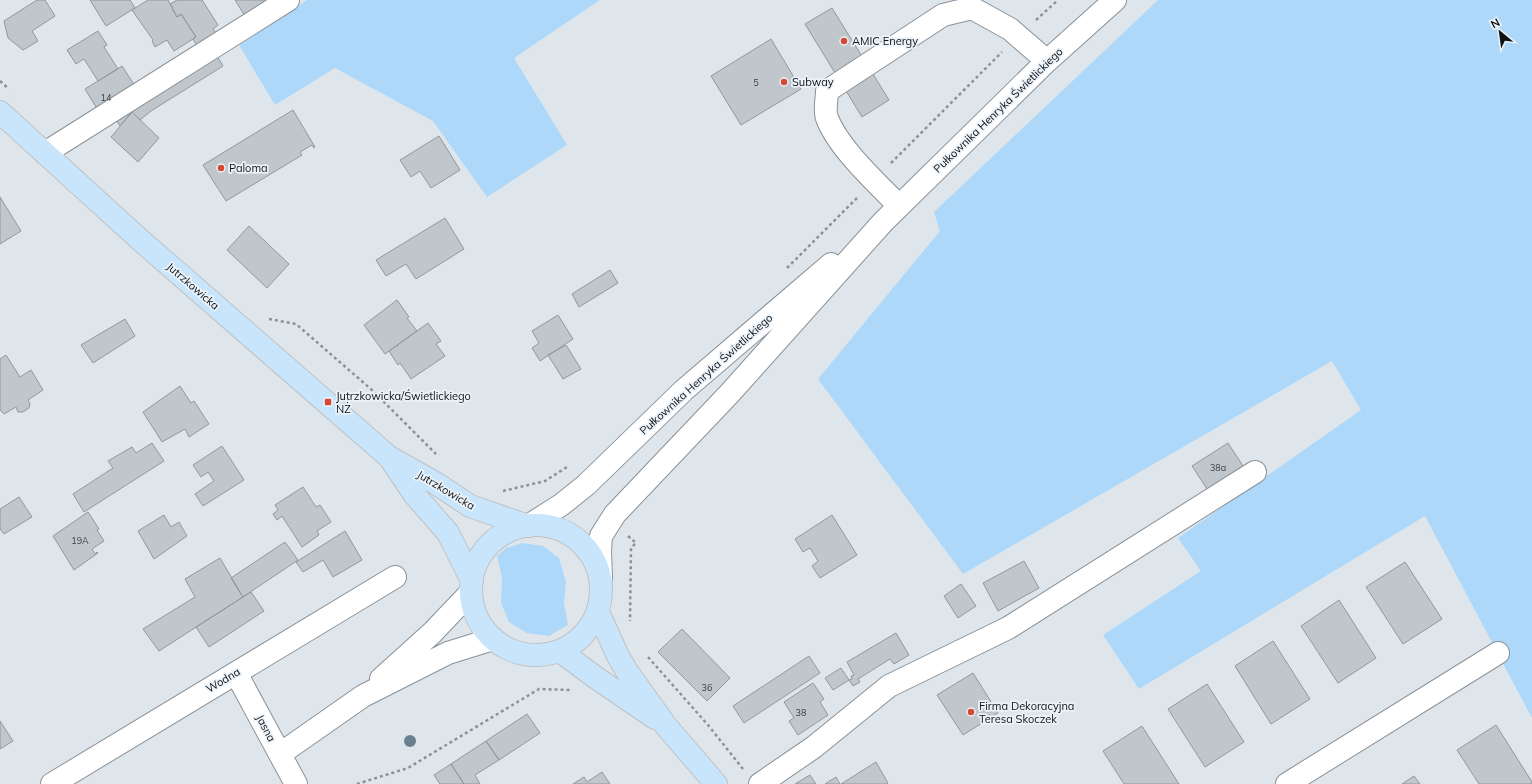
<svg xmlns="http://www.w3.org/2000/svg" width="1532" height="784" font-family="Mulish,sans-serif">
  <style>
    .green { fill: #add8f9 }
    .building { fill: #bfc7cd; stroke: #90989d }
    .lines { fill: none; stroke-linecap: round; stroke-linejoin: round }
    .minor-casing { stroke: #8a9197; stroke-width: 24 }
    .major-casing { stroke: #c1c1c2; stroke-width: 24 }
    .path { stroke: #8c9196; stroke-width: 2.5; stroke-dasharray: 3 3; stroke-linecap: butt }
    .minor { stroke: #fff; stroke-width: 22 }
    .major { stroke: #c8e5fb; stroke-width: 22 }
    .tree { fill: #698090 }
    .poi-dot { fill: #d54934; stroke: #ebf3fa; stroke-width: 1.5 }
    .labels { text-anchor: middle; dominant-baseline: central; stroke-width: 3.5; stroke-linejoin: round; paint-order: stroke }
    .number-label { font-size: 9px; fill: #3b3e42 }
    .poi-label { font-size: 11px; fill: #0f1113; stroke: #ebf3fa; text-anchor: start }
    .street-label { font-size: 11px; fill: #0f1113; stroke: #ebf3fa }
  </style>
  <rect width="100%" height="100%" fill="#dee6ec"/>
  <path class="green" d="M307,0H600L514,58L567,145L487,197L433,121L335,68L275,105L239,45Z
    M1158,0H1532V718L1425,516L1139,689L1103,635L1201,571L1178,538L1361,410L1332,361L963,574L818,379L940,231L934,212Z
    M522,543L543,546L559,558L566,582L564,603L568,625L549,636L527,633L509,622L501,603L502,577L497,556L506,548Z"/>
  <path class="building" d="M37,0H45L55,16L32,31L38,41L23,50L8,38L4,21Z
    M90,0H130L135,8L106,26Z
    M148,0H168L177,17L181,14L196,37L174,51L167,40L155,47L152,41L153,40L132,10Z
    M177,0H202L218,25L213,29L220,38L200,51L193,39L196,37L181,14L177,17L172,8H173L170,4Z
    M235,0H279L248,21Z
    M832,8L889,100L862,117L805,24Z
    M98,31L107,45L104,47L118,69L98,81L84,59L76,64L67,50Z
    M771,39L801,89L741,125L711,76Z
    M216,54L223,66L151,111L140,120L132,112L120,126L115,118Z
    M122,66L137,89L99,112L85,89Z
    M293,110L315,147L314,148L312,145L300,152L302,155L226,201L203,165Z
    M132,112L159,138L138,162L111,137Z
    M439,136L460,170L431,188L420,171L411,177L400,160Z
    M0,197L21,231L0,244Z
    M445,218L464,249L416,279L406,264L386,276L376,260Z
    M249,226L289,264L267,288L227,250Z
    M610,270L618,283L579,307L572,294Z
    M397,300L409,317L407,318L417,331L385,354L364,325Z
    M558,315L573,339L540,361L532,348L539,343L532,331Z
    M125,319L135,336L93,363L81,345Z
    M428,323L441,341L436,344L445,356L411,379L400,363L398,365L389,351Z
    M566,345L581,369L563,379L548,355Z
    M6,355L20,377L31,370L43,390L28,400L30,404L29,408L23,412H18L16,407L4,414L0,410V359Z
    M180,386L191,403L194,401L209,424L189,437L185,429L162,442L143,412Z
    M152,443L164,461L84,512L73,494L113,468L108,461L132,447L136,453Z
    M1228,443L1245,469L1209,492L1192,466Z
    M222,446L244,480L203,506L195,494L214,481L208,472L201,477L193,465Z
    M303,487L316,507L320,505L331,522L317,531L319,535L302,547L282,516L277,520L273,514L278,510L275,505Z
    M19,497L32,517L4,534L0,529V509Z
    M88,512L99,529L97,530L104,541L92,549L95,554L97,552L98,553L74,570L53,536Z
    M164,515L171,527L179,522L187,536L154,559L138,531Z
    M832,515L857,555L820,578L812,566L818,561L810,548L803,552L795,539Z
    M345,531L362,560L333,577L323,560L303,572L296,562Z
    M285,542L298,560L243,597L231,578Z
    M220,558L243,597L159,651L143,629L195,597L185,579Z
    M1024,561L1039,588L998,611L983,583Z
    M1405,562L1442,619L1403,644L1366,587Z
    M961,584L976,606L958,618L944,596Z
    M251,592L264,611L209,647L196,627Z
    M1339,600L1376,658L1338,683L1301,626Z
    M682,629L730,678L707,701L658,652Z
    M896,633L909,655L894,664L890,659L858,679L860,682L853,686L849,680L852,679L851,676L854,675L847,662Z
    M1273,641L1310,699L1271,724L1235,666Z
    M809,656L820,673L744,723L733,706Z
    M841,668L849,680L833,690L825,678Z
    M973,673L998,713L963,735L937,695Z
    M813,683L824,699L820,702L828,715L798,735L789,721L794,718L784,702Z
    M1207,684L1244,742L1205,767L1168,709Z
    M527,714L540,733L499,760L486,741Z
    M0,721L13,741L0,749Z
    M1496,725L1532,782L1531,784H1479L1457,750Z
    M1142,726L1179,784H1124L1103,751Z
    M486,741L499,760L475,775L480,784H464L451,764Z
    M876,762L888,783L886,784H841Z
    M451,764L464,784H440L434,775Z
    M602,772L610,784H573L584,777L587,782Z
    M810,775L816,784H795Z
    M1414,776L1420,784H1402Z
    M836,777L840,784H825Z"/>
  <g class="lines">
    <defs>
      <path id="minor" d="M45,153L288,0
        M899,206C877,183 838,148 827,118C824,111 827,99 827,91L943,15L972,8L1010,29L1047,61
        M528,526L561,505L586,485L684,390L831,264
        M601,578L600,551L601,536L615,514L730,393L883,222L1047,61L1115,0
        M236,673L296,784
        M381,679L432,633L471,592
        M280,754L363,696L448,653L493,639
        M52,784L395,577
        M760,784L814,747L889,686L1008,628L1255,472
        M1287,784L1498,653"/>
      <path id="major" d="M0,112L138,238L389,457L437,484L470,506L528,526
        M392,461L414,494L448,533L472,581
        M471 590a65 65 0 1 1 130 0a65 65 0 1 1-130 0Z
        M598,612L618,656L626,670L666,726L716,784
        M560,651L595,677L655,718"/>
    </defs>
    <use href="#minor" class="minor-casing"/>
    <use href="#major" class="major-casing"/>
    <path class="path" d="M1036,20L1058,0
      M0,81L9,89
      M891,163L1002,52
      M787,268L857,198
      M269,319L296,324L372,390L436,454
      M503,491L545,481L567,467
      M628,536L636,543L631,548L630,621
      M648,657L708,725L743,769
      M357,784L408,768L539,689L570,690"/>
    <use href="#minor" class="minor"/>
    <use href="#major" class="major"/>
  </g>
  <circle class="tree" cx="410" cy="741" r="6"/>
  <g class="poi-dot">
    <circle cx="844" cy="41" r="4"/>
    <circle cx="784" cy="82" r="4"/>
    <circle cx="221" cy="168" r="4"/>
    <rect x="324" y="398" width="8" height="8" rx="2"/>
    <circle cx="971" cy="712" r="4"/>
  </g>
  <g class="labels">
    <g class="number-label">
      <text x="756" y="82">5</text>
      <text x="106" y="97">14</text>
      <text x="1218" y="467">38a</text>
      <text x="80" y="540">19A</text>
      <text x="707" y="687">36</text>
      <text x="801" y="712">38</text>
    </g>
    <g class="poi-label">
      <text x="852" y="41">AMIC Energy</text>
      <text x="792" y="82">Subway</text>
      <text x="229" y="168">Paloma</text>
      <text x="336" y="396">Jutrzkowicka/Świetlickiego<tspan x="336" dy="13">NŻ</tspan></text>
      <text x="979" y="706">Firma Dekoracyjna<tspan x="979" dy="13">Teresa Skoczek</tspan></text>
    </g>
    <g class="street-label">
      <text transform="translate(998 110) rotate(-44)">Pułkownika Henryka Świetlickiego</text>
      <text transform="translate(193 286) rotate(41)">Jutrzkowicka</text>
      <text transform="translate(706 374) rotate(-42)">Pułkownika Henryka Świetlickiego</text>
      <text transform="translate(446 490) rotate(31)">Jutrzkowicka</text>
      <text transform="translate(223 680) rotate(-31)">Wodna</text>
      <text transform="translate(266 728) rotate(62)">Jasna</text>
    </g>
  </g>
  <g transform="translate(1500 32) rotate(331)" stroke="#ebf3fa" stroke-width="3" paint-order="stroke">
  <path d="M0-3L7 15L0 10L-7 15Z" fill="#0f1113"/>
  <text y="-6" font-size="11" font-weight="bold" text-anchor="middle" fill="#0f1113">N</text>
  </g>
</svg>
